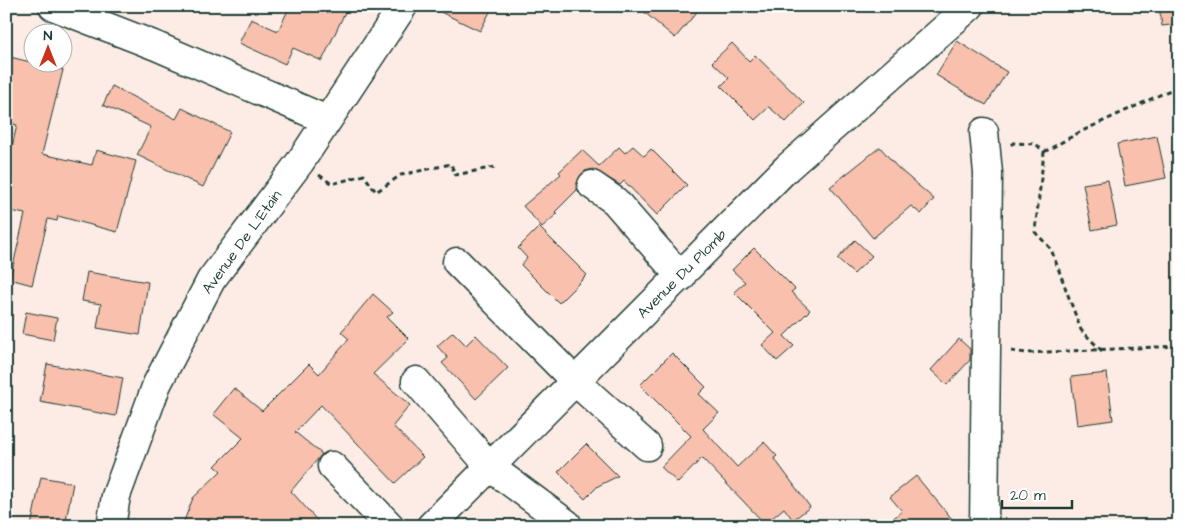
<svg xmlns="http://www.w3.org/2000/svg" width="1185" height="532" font-family="'Architects Daughter',sans-serif">
  <style>
    .building { fill: #f8c0ad; stroke: #1f3d34 }
    .lines { fill: none; stroke-linecap: round; stroke-linejoin: round }
    .minor-casing { stroke: #1f3d34; stroke-width: 31 }
    .path { stroke: #1f3d34; stroke-width: 3; stroke-dasharray: 5 4; stroke-linecap: butt }
    .minor { stroke: #fff; stroke-width: 28 }
    .labels { text-anchor: middle; dominant-baseline: central; stroke-width: 4; stroke-linejoin: round; paint-order: stroke }
    .street-label { font-size: 15px; fill: #1f3d34; stroke: #fff }
  </style>
  <rect width="100%" height="100%" fill="#fdece6"/>
  <filter id="ink" filterUnits="userSpaceOnUse"><feTurbulence type="fractalNoise" baseFrequency=".02" numOctaves="2"/><feDisplacementMap in="SourceGraphic" scale="10" xChannelSelector="R" yChannelSelector="G"/><feConvolveMatrix kernelMatrix="1 2 1 2 8 2 1 2 1" color-interpolation-filters="sRGB"/></filter>
  <g filter="url(#ink)">
    <path class="building" d="M290,6H348L322,61L293,48L285,64L239,43L251,19L278,31Z
      M428,6H493L480,31Z
      M637,6H702L675,38Z
      M1159,6H1179V24L1162,26Z
      M957,41L1007,72L986,105L936,75Z
      M732,43L749,61L755,55L804,103L786,122L769,107L755,120L721,86L729,78L712,62Z
      M6,56L63,70L42,154L92,165L96,150L136,161L117,232L58,216L57,221L48,219L32,285L10,279L25,214L6,210V172L17,125L6,122Z
      M112,86L176,119L182,108L230,132L203,187L137,155L151,127L103,105Z
      M1157,136L1166,178L1125,186L1117,144Z
      M633,146L644,156L651,149L687,185L657,215L624,181L620,185L593,169L585,171L580,176L577,183V190L555,212L557,214L542,227L523,206L561,174L559,172L582,150L599,166L619,147L625,153Z
      M880,147L897,167L934,199L921,214L911,206L873,238L830,187Z
      M1108,180L1117,225L1092,230L1083,184Z
      M539,227L587,275L559,303L521,265L527,258L518,248Z
      M855,240L872,256L854,274L837,259Z
      M754,248L795,289L791,292L810,310L784,336L794,346L777,361L762,345L775,333L734,292L745,282L732,270Z
      M87,272L148,282L140,335L97,328L101,304L82,301Z
      M373,294L393,312L387,317L409,339L373,374L410,405L393,426L423,457L395,483L321,405L295,432L322,454L291,491L322,526H182L193,498L221,471L215,466L243,438L213,414L234,388L262,411L309,364L319,374L349,339L341,332Z
      M26,312L57,318L53,340L22,334Z
      M453,332L466,345L476,335L508,368L476,399L442,363L448,358L437,346Z
      M959,339L970,349V360L947,385L931,370Z
      M672,353L706,387L699,394L719,413L703,429L737,467L764,442L777,456L774,458L810,507L793,520L784,508L765,524L702,458L678,483L661,467L691,436L640,385Z
      M47,364L123,378L116,416L40,402Z
      M1107,373L1113,420L1077,425L1071,377Z
      M586,444L618,476L598,486L585,499L558,472Z
      M916,476L958,526H884L902,511L890,497Z
      M41,477L73,483L65,526H31Z"/>
    <g class="lines">
      <defs>
        <path id="minor" d="M53,6L156,46L327,120
          M592,185L615,201L681,277
          M457,262L575,381L647,446
          M416,381L490,467L567,524
          M332,466L390,526
          M111,526L116,496L157,384L211,280L300,162L403,6
          M431,526L787,168L970,6
          M984,526L988,173L984,132"/>
      </defs>
      <use href="#minor" class="minor-casing"/>
      <path class="path" d="M1011,145L1013,143L1036,144L1044,152L1035,232L1051,249L1081,330L1102,351
        M1044,152L1080,132L1179,86
        M319,175L332,184L364,175L376,192L401,175L451,164L455,175L495,167
        M1011,351L1027,353L1179,346"/>
      <use href="#minor" class="minor"/>
    </g>
  </g>
  <g class="labels">
    <g class="street-label">
      <text transform="translate(242 242) rotate(-54)">Avenue De L'Etain</text>
      <text transform="translate(682 274) rotate(-45)">Avenue Du Plomb</text>
    </g>
  </g>
  <rect width="1185" height="532" fill="none" stroke="#fff" stroke-width="25"/>
  <rect x="12" y="12" width="1160" height="507" fill="none" stroke="#1f3d34" stroke-width="2" filter="url(#ink)"/>
  <g transform="translate(48 48)"><circle r="24" fill="#ffffff" stroke="#a5b1ae"/>
  <path d="M0-4L9 19L0 12L-9 19Z" fill="#c8321e"/>
  <text y="-8" font-size="14" font-weight="bold" text-anchor="middle" fill="#1f3d34">N</text>
  </g>
  <path d="M1002 500v8h70v-8" fill="none" stroke="#1f3d34" stroke-width="2.5"/>
  <text x="1010" y="500" font-size="15" fill="#1f3d34" stroke="#ffffff" stroke-width="4" paint-order="stroke">20 m</text>
</svg>
